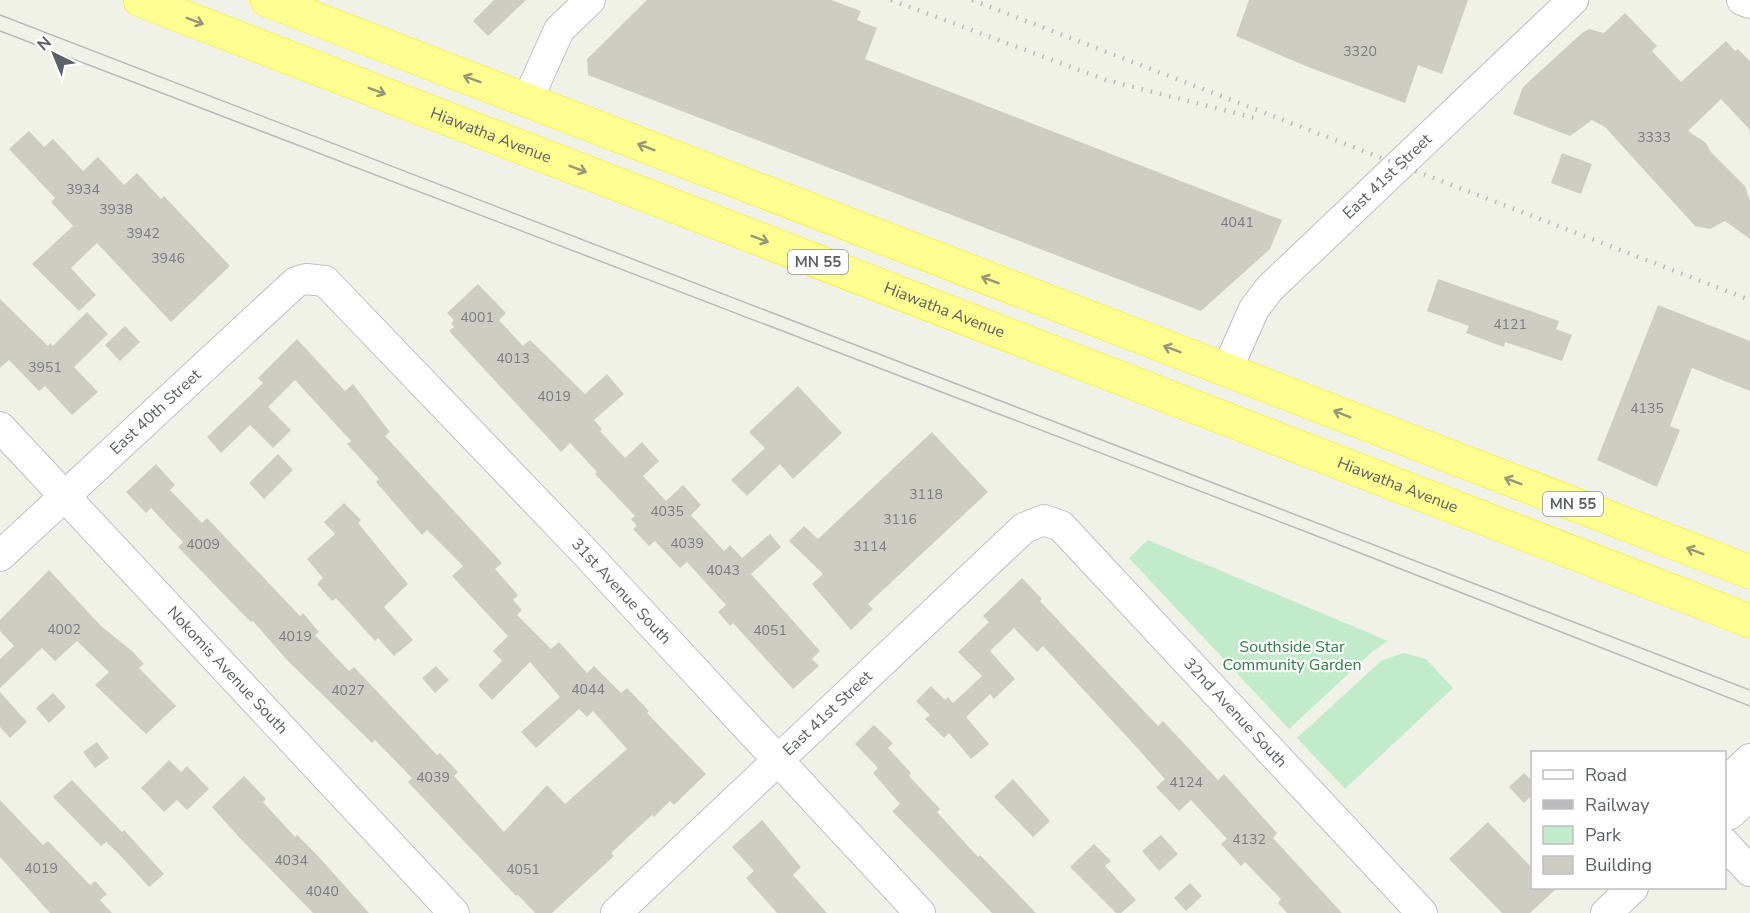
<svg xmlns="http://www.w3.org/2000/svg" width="1750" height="913" font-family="'Nunito Sans',sans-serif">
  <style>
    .green { fill: #c2ebcc }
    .building { fill: #cdcdc4 }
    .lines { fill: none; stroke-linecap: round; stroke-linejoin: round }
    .minor-casing { stroke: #bebfc6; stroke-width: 32 }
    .highway-casing { stroke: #f9e700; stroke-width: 34 }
    .minor { stroke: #fff; stroke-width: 30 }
    .highway { stroke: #fffe91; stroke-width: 33 }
    .tram { stroke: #bababc; stroke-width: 1.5 }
    .rail { stroke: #bababc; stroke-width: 4.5; stroke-dasharray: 1.5 8; stroke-linecap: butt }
    .oneway { stroke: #969777 }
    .labels { text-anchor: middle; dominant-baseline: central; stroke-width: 4.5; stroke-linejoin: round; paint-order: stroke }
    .number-label { font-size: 14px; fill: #7a7b80 }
    .shield { fill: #fff; stroke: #8e9096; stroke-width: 1.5 }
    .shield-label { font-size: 15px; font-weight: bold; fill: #5e6069 }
    .street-label { font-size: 16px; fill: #5e6069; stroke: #fff }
    .park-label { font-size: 16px; fill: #2c8145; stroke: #fff }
  </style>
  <rect width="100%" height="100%" fill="#f1f2e7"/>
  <path class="green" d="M1148,540L1388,641L1373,651L1289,729L1129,558Z
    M1404,653L1426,659L1453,688L1345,789L1297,738L1382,660Z"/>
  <path class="building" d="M494,0H526L488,36L473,21Z
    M647,0H831L861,11L857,20L877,28L865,59L1282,220L1270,249L1201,311L588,75L587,59Z
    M1249,0H1468L1442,74L1418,65L1405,103L1308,67L1236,36Z
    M1625,13L1657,46L1652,51L1681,82L1726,41L1735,51L1738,49L1750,61V130L1721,99L1688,131L1706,143L1711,152L1745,186L1750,201V239L1725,221L1710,229L1695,226L1605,127L1592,120L1570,136L1513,114L1523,87L1582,33L1589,29L1604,33Z
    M29,131L44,147L53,139L83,171L98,157L124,185L137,173L161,199L164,196L230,266L171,322L97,243L71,268L96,295L79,311L32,264L73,226L51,202L55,198L9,149Z
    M1562,153L1592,164L1581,194L1551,183Z
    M1438,279L1559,321L1556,329L1572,335L1562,361L1505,342L1504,347L1466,333L1469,326L1427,311Z
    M478,284L506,313L499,320L523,346L530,340L585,394L607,374L624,394L594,420L602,429L600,431L625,458L642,442L659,461L643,476L666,501L683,485L701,505L691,515L724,551L730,545L742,558L770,534L781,547L751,574L820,651L812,659L819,666L793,689L733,623L730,626L718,612L726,605L687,562L680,568L655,541L649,546L633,529L637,526L631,519L635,516L595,474L597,472L570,443L561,452L449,331L454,327L451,323L454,320L447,313Z
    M0,299L48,346L50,343L53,346L87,312L108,334L74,367L98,392L72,415L45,386L39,391L9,360L0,368Z
    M1658,305L1750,341V391L1692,368L1670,426L1680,430L1657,487L1597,460Z
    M125,326L140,342L120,361L105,345Z
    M297,339L345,391L353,384L390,432L385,436L502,563L495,569L518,595L513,600L522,610L517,615L551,649L559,642L587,673L594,666L621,693L627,688L649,711L647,713L706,774L674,805L670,801L654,817L652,815L611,853L614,856L552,913H535L518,895L516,896L408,782L412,778L375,740L372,743L287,660L253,621L251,622L236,607L178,547L183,542L151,508L146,513L126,492L156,464L175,485L170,490L202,523L207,518L300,616L303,613L319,632L315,635L349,671L354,667L437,755L440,753L458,772L454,776L504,832L547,785L565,804L627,749L593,711L587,717L579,709L536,748L521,732L560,697L530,662L492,700L478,685L502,661L493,651L508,636L452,576L463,566L427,530L422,535L376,482L379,479L347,444L351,441L295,380L268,407L291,430L273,448L250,425L221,453L207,437L263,383L258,378Z
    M798,386L842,433L793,479L780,464L747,496L731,480L765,448L749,432Z
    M932,432L988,492L868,604L873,609L851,630L812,584L823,574L789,541L804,526L818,539Z
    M278,454L293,470L264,499L249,483Z
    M344,503L361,520L358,523L408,584L384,607L413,640L394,656L378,638L375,641L336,598L332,601L317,584L323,578L307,559L335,534L324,522Z
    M49,570L101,626L132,651L144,664L139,668L176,706L146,734L95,685L109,672L77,641L55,661L42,648L0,688V659L14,646L0,631V620Z
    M1022,578L1042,599L1040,601L1158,726L1163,721L1218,780L1224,774L1277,833L1273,838L1342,913H1287L1278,903L1281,899L1245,862L1241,866L1221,844L1227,839L1191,800L1179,811L1156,787L1165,779L1130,740L1043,646L1037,652L1014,628L990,651L1015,679L994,699L990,694L966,717L989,744L971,759L949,733L944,738L925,719L930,715L916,701L931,686L945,700L948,697L953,703L982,676L958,652L989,622L983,616Z
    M436,666L449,680L435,693L422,678Z
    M0,692L27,722L10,738L0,727Z
    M53,693L66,707L49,723L36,708Z
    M874,725L893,743L888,748L911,773L909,776L940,809L937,812L978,857L980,855L1036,913H992L892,811L900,804L873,773L878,768L855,744Z
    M97,742L109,758L95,768L83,752Z
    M169,760L181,772L187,766L209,789L187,810L177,800L164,812L141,788Z
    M1524,773L1533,782V794L1524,803L1509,787Z
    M244,776L266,799L263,802L295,837L297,835L317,855L369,913H313L238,836L212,807Z
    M1013,779L1050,821L1033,837L994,797Z
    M72,780L122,832L124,830L164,874L149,887L118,853L106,842L101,846L53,797Z
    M0,800L43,845L48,841L90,885L95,881L107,894L100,900L112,913H50L0,857Z
    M762,820L801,867L793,875L827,913H777L746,878L754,871L732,847Z
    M1488,822L1533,869V888H1557L1530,913H1502L1449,859Z
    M1161,835L1178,854L1159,871L1142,851Z
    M1094,844L1111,861L1105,866L1136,900L1121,913H1116L1070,867Z
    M1190,883L1202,896L1186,911L1174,898Z"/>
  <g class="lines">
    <defs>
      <g id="minor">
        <path d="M1742,0L1750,3"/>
        <path d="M527,101L559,30L590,0"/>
        <path id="s1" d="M1227,370L1254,309L1269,289L1573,0"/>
        <path id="s2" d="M0,427L454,913"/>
        <path id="s3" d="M0,556L296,282L306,279L325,281L581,548L920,913"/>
        <path d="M1724,784L1750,759"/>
        <path d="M1724,816L1730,814L1750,795"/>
        <path d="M1724,843L1750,871"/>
        <path id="s4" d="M616,913L1024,528L1044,520L1061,526L1422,913"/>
        <path d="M1606,913L1633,888"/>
      </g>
      <g id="highway">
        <path id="s5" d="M140,0L1750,621"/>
        <path d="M267,0L1750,572"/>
      </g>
    </defs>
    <use href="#minor" class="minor-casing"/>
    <use href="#highway" class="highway-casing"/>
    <use href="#minor" class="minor"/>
    <use href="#highway" class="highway"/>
    <path class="tram" d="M0,15L1750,690
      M0,31L1304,531L1750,706"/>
    <path class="rail" d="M891,0L1106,80L1259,119
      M972,0L1750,300"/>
  </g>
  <defs><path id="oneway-shaft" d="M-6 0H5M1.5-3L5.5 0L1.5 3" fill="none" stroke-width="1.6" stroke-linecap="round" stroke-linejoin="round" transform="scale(1.5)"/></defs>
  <g class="oneway">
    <use href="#oneway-shaft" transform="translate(195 21) rotate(21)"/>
    <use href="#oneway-shaft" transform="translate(472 79) rotate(-159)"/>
    <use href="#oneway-shaft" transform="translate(377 91) rotate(21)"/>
    <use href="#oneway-shaft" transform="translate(646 147) rotate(-159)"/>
    <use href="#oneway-shaft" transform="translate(578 169) rotate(21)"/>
    <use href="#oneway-shaft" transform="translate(760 239) rotate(21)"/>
    <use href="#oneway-shaft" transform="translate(990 280) rotate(-159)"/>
    <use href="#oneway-shaft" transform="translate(1172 349) rotate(-159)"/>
    <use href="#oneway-shaft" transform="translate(1342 414) rotate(-158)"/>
    <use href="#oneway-shaft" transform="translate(1513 481) rotate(-159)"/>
    <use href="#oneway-shaft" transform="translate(1695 551) rotate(-159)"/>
  </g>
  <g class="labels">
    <g class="number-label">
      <text x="1360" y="51">3320</text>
      <text x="1654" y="137">3333</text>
      <text x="83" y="189">3934</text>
      <text x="116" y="209">3938</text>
      <text x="1237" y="222">4041</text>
      <text x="143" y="233">3942</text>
      <text x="168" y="258">3946</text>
      <text x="477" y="317">4001</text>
      <text x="1510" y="324">4121</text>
      <text x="513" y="358">4013</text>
      <text x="45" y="367">3951</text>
      <text x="554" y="396">4019</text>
      <text x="1647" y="408">4135</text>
      <text x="926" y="494">3118</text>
      <text x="667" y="511">4035</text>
      <text x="900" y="519">3116</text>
      <text x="687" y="543">4039</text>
      <text x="203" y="544">4009</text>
      <text x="870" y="546">3114</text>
      <text x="723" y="570">4043</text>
      <text x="64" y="629">4002</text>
      <text x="770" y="630">4051</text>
      <text x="295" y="636">4019</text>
      <text x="588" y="689">4044</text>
      <text x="348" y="690">4027</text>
      <text x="433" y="777">4039</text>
      <text x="1186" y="782">4124</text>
      <text x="1249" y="839">4132</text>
      <text x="291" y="860">4034</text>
      <text x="41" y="868">4019</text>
      <text x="523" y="869">4051</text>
      <text x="322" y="891">4040</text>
    </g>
    <g class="shield">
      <rect x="788" y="250" width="60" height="24" rx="4.5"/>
      <rect x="1543" y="492" width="60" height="24" rx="4.5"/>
    </g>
    <g class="shield-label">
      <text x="818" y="262">MN 55</text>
      <text x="1573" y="504">MN 55</text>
    </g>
    <g class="street-label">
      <text stroke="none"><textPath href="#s5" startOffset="376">Hiawatha Avenue</textPath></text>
      <text stroke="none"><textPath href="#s1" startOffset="255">East 41st Street</textPath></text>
      <text stroke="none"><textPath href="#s5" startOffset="862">Hiawatha Avenue</textPath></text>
      <text stroke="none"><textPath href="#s3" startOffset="212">East 40th Street</textPath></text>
      <text stroke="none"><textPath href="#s5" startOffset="1348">Hiawatha Avenue</textPath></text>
      <text stroke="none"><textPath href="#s3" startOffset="862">31st Avenue South</textPath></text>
      <text stroke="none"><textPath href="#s2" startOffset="333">Nokomis Avenue South</textPath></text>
      <text stroke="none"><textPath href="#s4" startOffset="291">East 41st Street</textPath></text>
      <text stroke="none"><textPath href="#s4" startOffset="856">32nd Avenue South</textPath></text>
    </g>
    <g class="park-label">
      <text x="1292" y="647">Southside Star<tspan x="1292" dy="18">Community Garden</tspan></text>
    </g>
  </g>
  <rect x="1531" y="751" width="195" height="138" fill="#ffffff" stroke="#bfbfc3" stroke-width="1.5"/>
  <rect x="1543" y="770" width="30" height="9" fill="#ffffff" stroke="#bfbfc3" stroke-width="1.5"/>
  <text x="1585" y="781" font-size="18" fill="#5e6069">Road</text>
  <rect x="1543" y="800" width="30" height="9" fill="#bababc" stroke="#bfbfc3" stroke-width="1.5"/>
  <text x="1585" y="811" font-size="18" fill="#5e6069">Railway</text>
  <rect x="1543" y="826" width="30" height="18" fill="#c2ebcc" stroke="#bfbfc3" stroke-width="1.5"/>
  <text x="1585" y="841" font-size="18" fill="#5e6069">Park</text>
  <rect x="1543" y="856" width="30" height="18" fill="#cdcdc4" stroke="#bfbfc3" stroke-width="1.5"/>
  <text x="1585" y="871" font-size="18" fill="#5e6069">Building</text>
  <g transform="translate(54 54) rotate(317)" stroke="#ffffff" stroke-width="4.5" paint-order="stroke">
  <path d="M0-4.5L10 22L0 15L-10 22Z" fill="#5e6069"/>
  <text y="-9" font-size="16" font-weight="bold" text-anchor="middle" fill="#5e6069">N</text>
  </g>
</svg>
